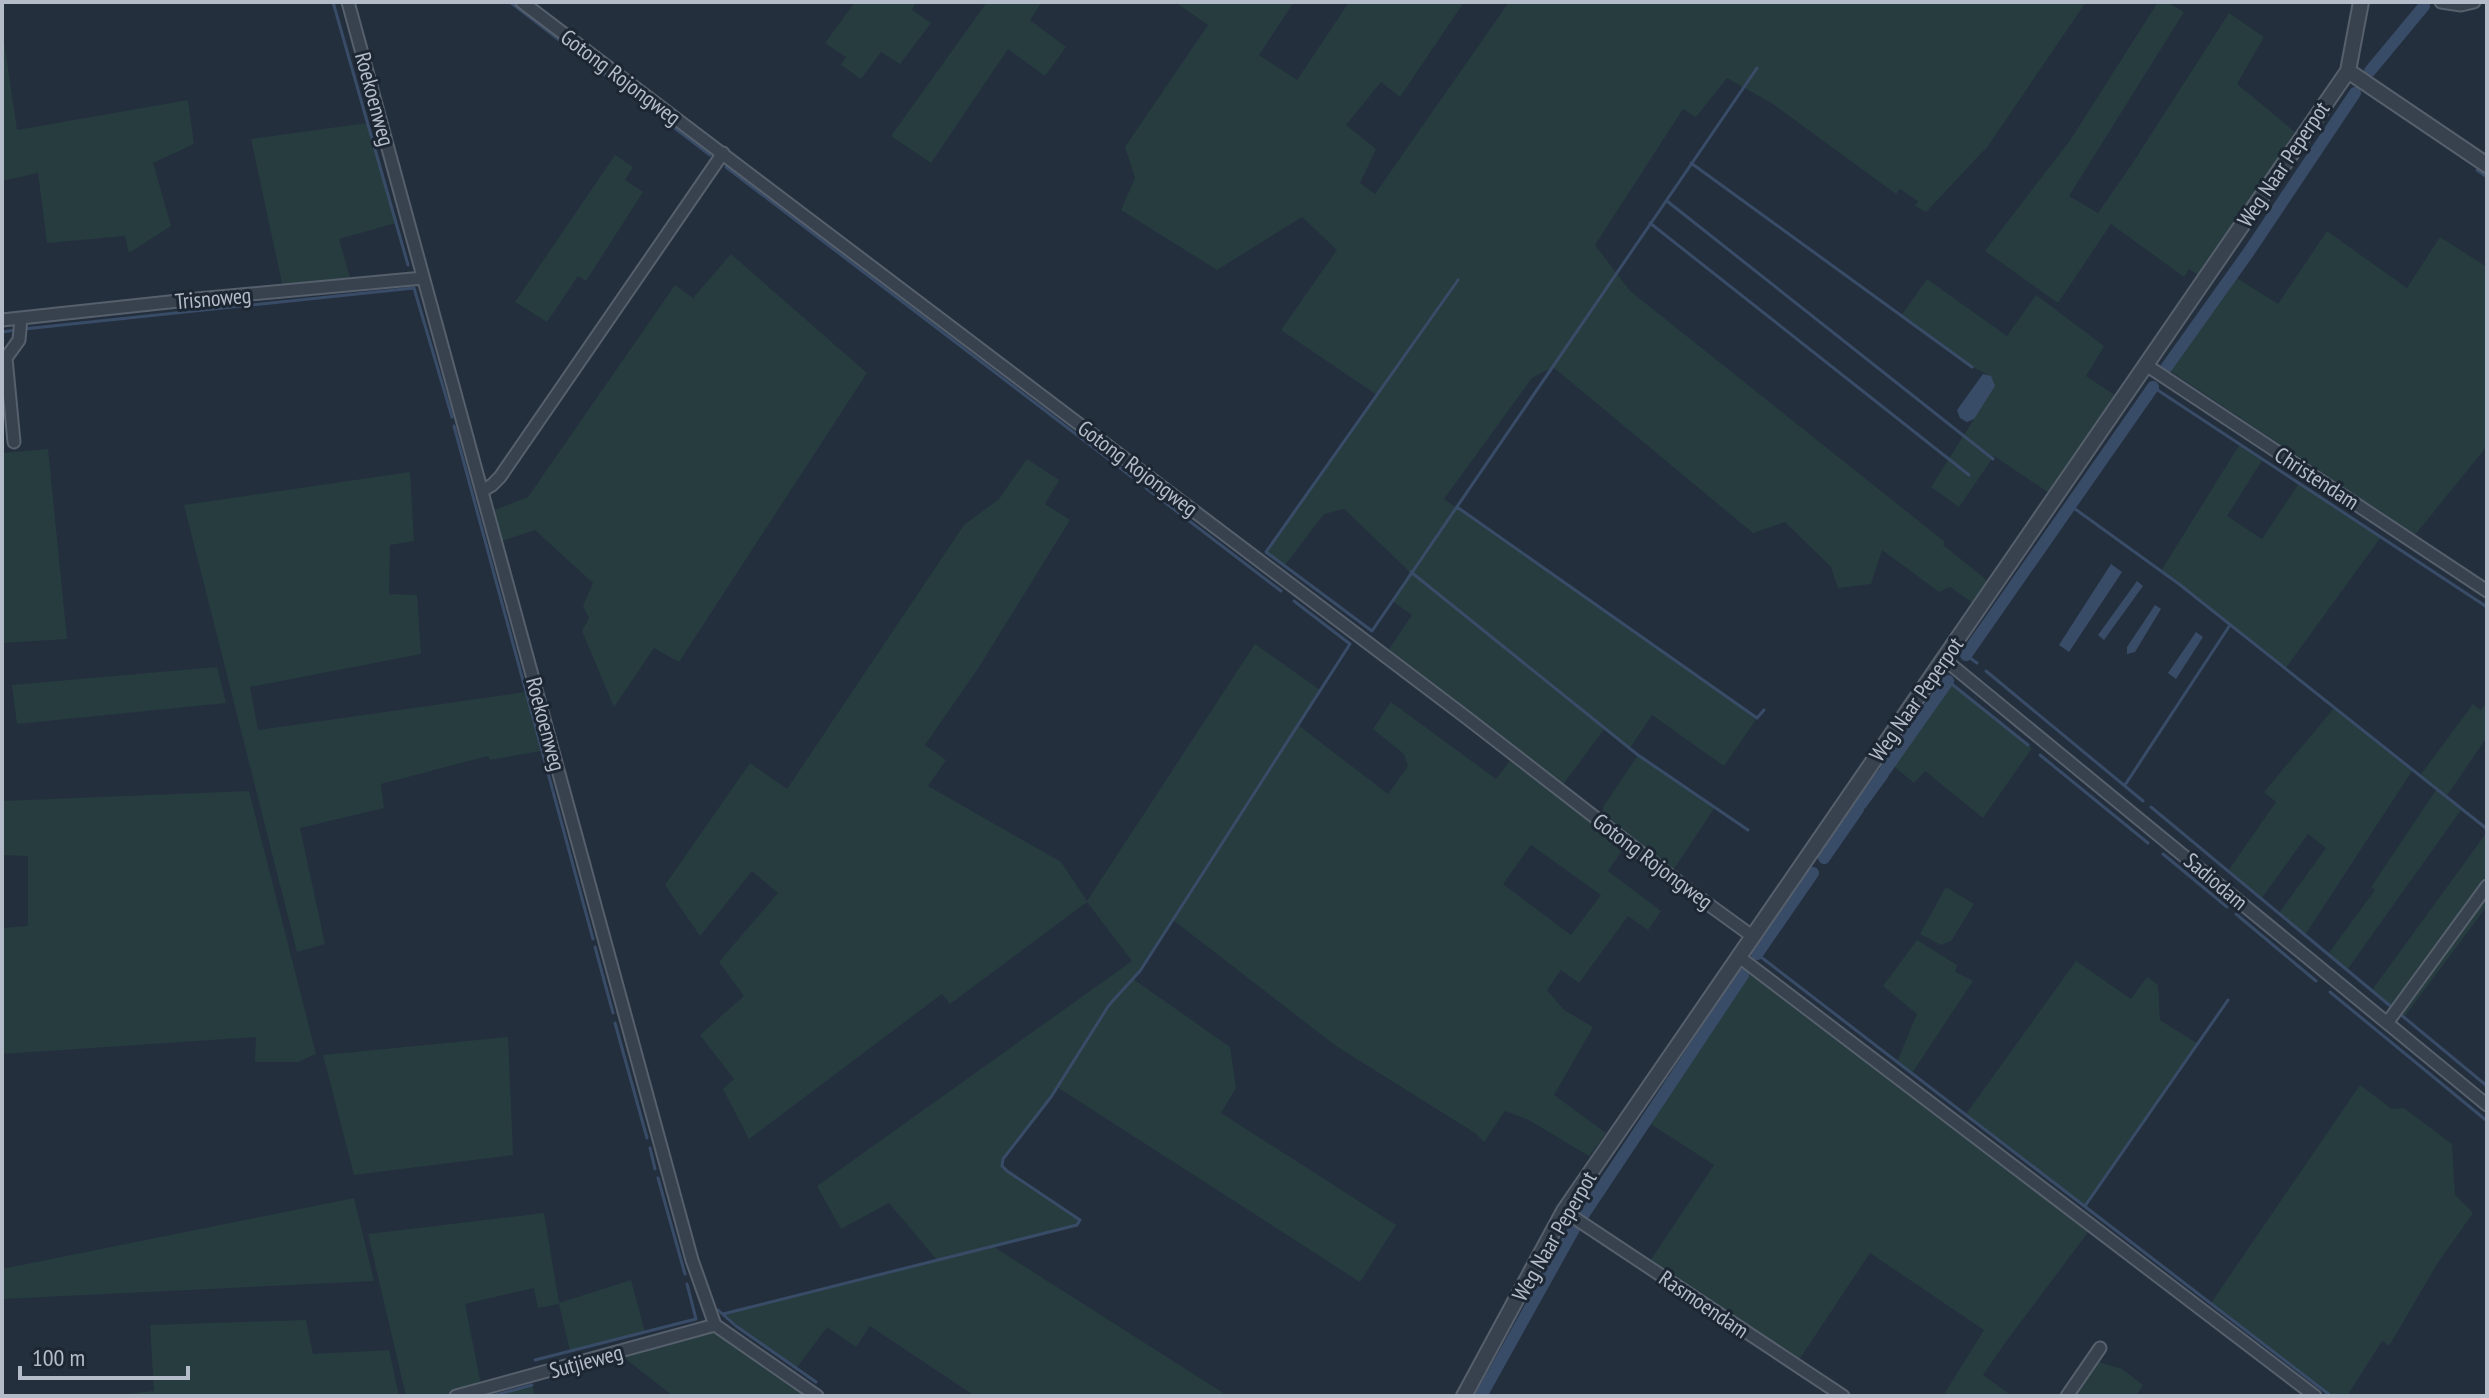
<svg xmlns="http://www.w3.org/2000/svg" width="2489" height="1398" font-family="'PT Sans Narrow',sans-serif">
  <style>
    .green { fill: #263c3f; fill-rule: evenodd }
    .water { fill: #394c67 }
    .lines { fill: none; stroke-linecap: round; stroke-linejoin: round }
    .stream { stroke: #394c67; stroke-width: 3 }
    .canal { stroke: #394c67; stroke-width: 12 }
    .minor-casing { stroke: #565f6c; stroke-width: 15 }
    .tertiary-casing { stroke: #565f6c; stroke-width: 18 }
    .minor { stroke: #38414e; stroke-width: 11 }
    .tertiary { stroke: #38414e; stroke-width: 14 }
    .labels { text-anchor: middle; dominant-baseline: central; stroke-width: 6; stroke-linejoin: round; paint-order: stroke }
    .street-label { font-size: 22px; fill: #b4bcc9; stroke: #1d2633 }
  </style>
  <rect width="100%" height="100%" fill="#242f3e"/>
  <path class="green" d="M855,2H912L915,4L912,10L931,23L900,64L881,52L861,79L841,65L846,57L825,43Z
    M987,2H1042L1030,20L1066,47L1045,76L1008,49L931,163L891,136Z
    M1175,2H1294L1259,55L1297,80L1349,2H1464L1400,97L1381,82L1346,125L1376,149L1360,183L1375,194L1509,2H2086L1988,146L1926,212L1915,206L1918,201L1900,189L1896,194L1773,104L1727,78L1696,117L1683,109L1595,245L1630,291L1945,542L1943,545L1988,581L1973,603L1950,587L1939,592L1882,550L1871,584L1838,588L1831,567L1785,522L1753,533L1553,367L1532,378L1444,499L1757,718L1724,766L1652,715L1630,748L1605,728L1562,786L1387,652L1412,615L1392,601L1410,572L1344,509L1324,514L1285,565L1266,552L1377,395L1281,330L1337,250L1302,217L1217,270L1121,210L1135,178L1125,147L1208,25Z
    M2158,2H2167L2184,12L2069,196L2098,213L2132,164L2229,13L2264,37L2237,84L2296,133L2198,275L2189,269L2184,277L2111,224L2058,303L1985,251L2071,139Z
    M2,28L17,130L188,100L194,144L153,163L171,226L129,253L125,236L47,243L38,173L2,181Z
    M367,123L396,223L339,239L351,281L283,288L251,139Z
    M615,155L633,167L625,180L643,192L586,281L578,276L547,322L515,302Z
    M2327,231L2407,288L2440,237L2487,267V446L2415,535L2166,368L2232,275L2278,304Z
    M731,254L867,373L679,662L654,648L614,707L582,631L589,618L583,606L593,583L535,530L502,541L494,510L528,497L675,285L693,298Z
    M1927,279L2007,336L2036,295L2104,346L2086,376L2116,396L2049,493L1994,456L1959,507L1931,487L1974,419L1987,374L1972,367L1901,316Z
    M2240,444L2263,459L2227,516L2262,539L2299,483L2381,537L2285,669L2161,571Z
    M48,449L67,639L2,643V453Z
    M1027,459L1059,480L1045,504L1070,520L979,667L925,745L946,760L928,786L1061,862L1087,901L1255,644L1320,690L1298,725L1388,794L1408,766L1404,754L1373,729L1391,702L1496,779L1513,757L1625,846L1608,871L1661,911L1648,930L1628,916L1579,983L1561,970L1547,990L1564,1010L1593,1027L1554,1095L1606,1133L1589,1156L1529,1120L1505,1111L1484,1142L1475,1133L1336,1046L1173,920L1133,979L1230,1047L1236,1088L1221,1113L1396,1225L1360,1282L1057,1087L1003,1159L1002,1166L1080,1220L1077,1225L994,1247L1228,1396H975L870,1326L856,1347L827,1327L796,1369L723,1314L937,1260L889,1203L841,1229L817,1186L1132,961L1087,902L950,1004L942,994L749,1139L723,1089L734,1079L700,1035L744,996L719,962L778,893L752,871L700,936L665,885L750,763L787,789L964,525L999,499ZM1531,845L1601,895L1571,935L1503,884Z
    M410,472L414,541L390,545L389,594L417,595L421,654L250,687L258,730L525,692L541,751L490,760L488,756L381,784L384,808L300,828L325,944L297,952L184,505Z
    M217,667L226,703L17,724L12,685Z
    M1950,682L2032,748L1983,818L1925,771L1914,783L1890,763Z
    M2487,701V737L2446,797L2461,810L2347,970L2328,954L2375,890L2371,887L2436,790L2419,777L2473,704L2481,710Z
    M2334,708L2412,771L2305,935L2279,913L2326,848L2308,834L2261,899L2228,871L2276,802L2264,792Z
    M1638,755L1715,807L1672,872L1603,817V807Z
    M249,791L316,1054L298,1062H255L256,1037L2,1054V928L28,926V856L2,855V801Z
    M2487,832V906L2404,1017L2372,990Z
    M1946,887L1974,904L1951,941L1941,945L1920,934Z
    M1917,940L1957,965L1955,972L1973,981L1912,1073L1897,1062L1917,1014L1883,986Z
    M2076,961L2131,999L2147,977L2158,985L2160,1020L2198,1044L2085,1206L1966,1114Z
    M1747,969L2089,1231L2005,1343L1983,1375L2012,1396H1943L1984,1330L1870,1253L1799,1360L1650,1261L1714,1165L1646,1121Z
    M508,1037L513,1155L354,1175L323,1055Z
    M2360,1085L2392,1109L2404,1108L2452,1144L2455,1195L2473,1213L2437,1264L2389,1346L2382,1341L2347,1396H2331L2211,1303Z
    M354,1198L374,1281L2,1299V1269Z
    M544,1213L559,1303L631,1280L645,1332L570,1351L559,1304L538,1308L534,1288L465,1304L481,1385L440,1396H406L368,1234Z
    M306,1320L313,1354L389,1350L399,1396H105L154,1391L150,1325Z
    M714,1329L809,1396H673L622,1356Z
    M2096,1361L2122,1369L2143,1385L2136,1396H2074L2072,1395Z
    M532,1385L535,1396H492Z"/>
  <path class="water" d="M1983,374L1991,376L1995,386L1974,419L1967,422L1960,418L1957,410Z
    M2111,564L2122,572L2069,652L2059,645Z
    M2137,581L2143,586L2104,640L2098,635Z
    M2155,605L2161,609L2135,652L2127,654V647Z
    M2196,632L2203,637L2176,679L2168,673Z"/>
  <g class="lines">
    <path class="stream" d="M333,2L408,265
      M510,2L636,99
      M651,110L710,155
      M1691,163L1972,367
      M726,167L1132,477
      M2477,170L2487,177
      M1667,201L1993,459
      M1650,223L1969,475
      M1458,280L1266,552L1372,631L1757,68
      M24,329L414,288L452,417
      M2,332L15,330
      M2153,387L2487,607
      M454,426L593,939
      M1146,488L1281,591
      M2071,506L2179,584L2487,829
      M1457,507L1757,718L1764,710
      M1411,572L1638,755L1748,830
      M1966,655L1977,663
      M1986,671L2143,801
      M1948,681L2028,745
      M2040,755L2148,843
      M2125,785L2230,625
      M2151,807L2394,1009
      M2163,854L2227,907
      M2236,914L2316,981
      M595,947L613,1013
      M1757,954L2331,1396
      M2330,992L2487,1121
      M2400,1014L2487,1086
      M615,1023L647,1138
      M650,1148L655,1169
      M658,1178L685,1274
      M2085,1206L2228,1000
      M718,1310L736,1326L816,1382
      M723,1314L1077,1225L1080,1220L1007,1171L1002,1166L1003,1159L1051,1097L1109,1005L1140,971L1350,644L1294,601
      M535,1360L696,1319L687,1284
      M492,1396L532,1385"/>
    <path class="canal" d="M2370,71L2424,6
      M2166,368L2248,253L2355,93
      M1966,655L2153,387
      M1886,769L1948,681
      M1861,804L1883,774
      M1824,858L1858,809
      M1757,954L1813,873
      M1584,1214L1743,975
      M1481,1396L1574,1229"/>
    <defs>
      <path id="minor" d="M348,2L692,1260L715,1325L817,1396
        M522,2L1467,718L1690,891L1752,936
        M2441,2L2461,5L2474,2
        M2,320L197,299L423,278
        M2146,365L2487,591
        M14,442L6,358L19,340L21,319
        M482,491L492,485L500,477L723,153
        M1944,659L2487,1105
        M1738,956L2315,1396
        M2387,1023L2487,886
        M1564,1211L1843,1396
        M456,1396L715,1325
        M2067,1396L2100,1348"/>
      <path id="tertiary" d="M2348,71L2487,165
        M1464,1396L1564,1211L2348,71L2361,2"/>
    </defs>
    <use href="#minor" class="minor-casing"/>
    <use href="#tertiary" class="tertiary-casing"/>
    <use href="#minor" class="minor"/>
    <use href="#tertiary" class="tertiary"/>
  </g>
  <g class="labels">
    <g class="street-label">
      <text transform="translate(621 77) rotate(37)">Gotong Rojongweg</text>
      <text transform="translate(375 99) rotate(75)">Roekoenweg</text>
      <text transform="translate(2283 164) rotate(-56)">Weg Naar Peperpot</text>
      <text transform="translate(213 298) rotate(-5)">Trisnoweg</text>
      <text transform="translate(1138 468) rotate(37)">Gotong Rojongweg</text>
      <text transform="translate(2317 478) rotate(33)">Christendam</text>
      <text transform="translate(1916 699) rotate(-55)">Weg Naar Peperpot</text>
      <text transform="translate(546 724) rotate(75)">Roekoenweg</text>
      <text transform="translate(1653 861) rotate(37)">Gotong Rojongweg</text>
      <text transform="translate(2216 881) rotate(40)">Sadiodam</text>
      <text transform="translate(1554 1236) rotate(-60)">Weg Naar Peperpot</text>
      <text transform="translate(1704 1304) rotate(34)">Rasmoendam</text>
      <text transform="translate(586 1361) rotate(-15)">Sutjieweg</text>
    </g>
  </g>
  <rect width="2489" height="1398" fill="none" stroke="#b4bcc9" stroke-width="8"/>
  <path d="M20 1366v12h168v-12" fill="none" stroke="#b4bcc9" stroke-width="4"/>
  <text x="32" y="1366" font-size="24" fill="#b4bcc9" stroke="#1d2633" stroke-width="6" paint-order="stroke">100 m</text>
</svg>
